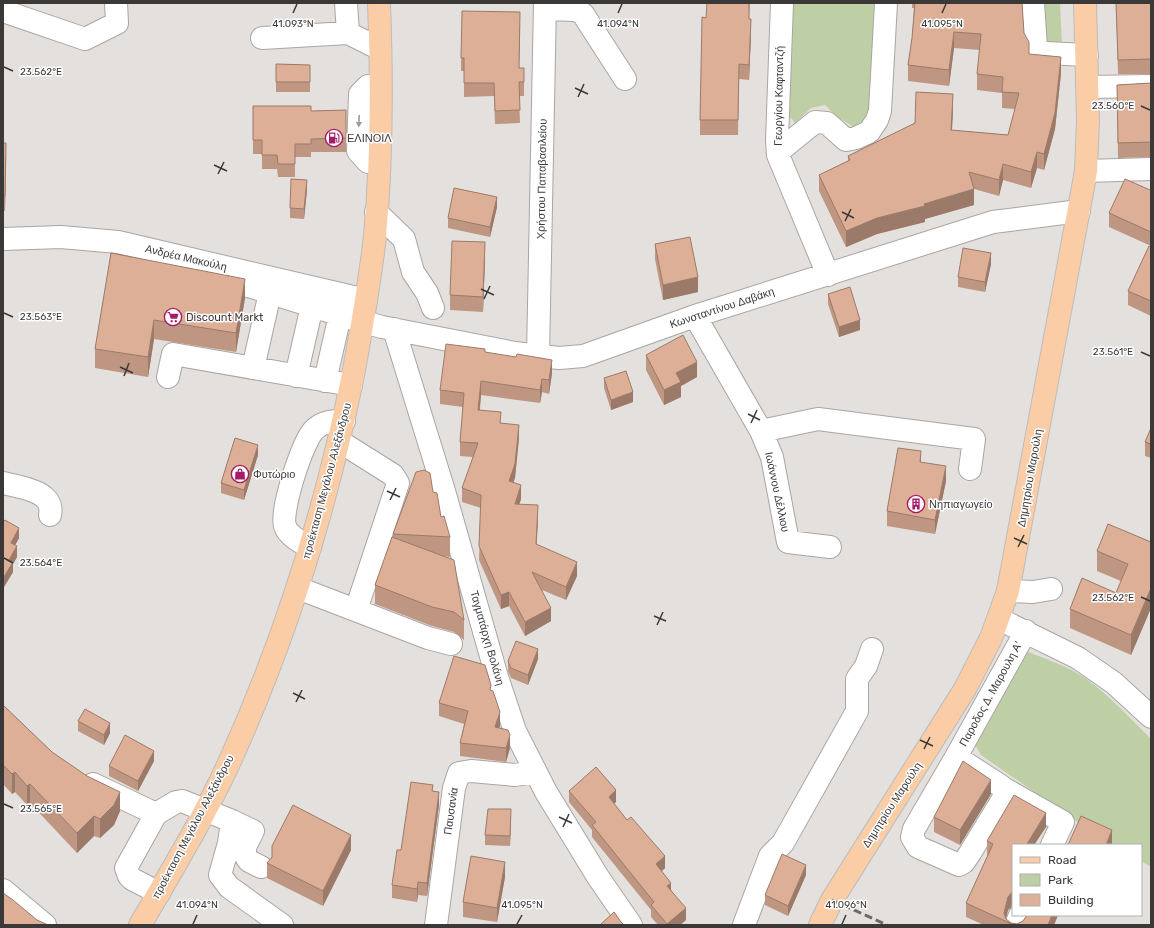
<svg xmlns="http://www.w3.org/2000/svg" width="1154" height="928" font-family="Rubik,sans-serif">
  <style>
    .green { fill: #bfcfa5 }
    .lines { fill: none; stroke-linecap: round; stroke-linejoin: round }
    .minor-casing { stroke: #a9a5a3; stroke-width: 24 }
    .major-casing { stroke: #bcbcbb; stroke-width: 24 }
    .minor { stroke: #fff; stroke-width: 22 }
    .major { stroke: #facda6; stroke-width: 22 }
    .rail { stroke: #6c6a68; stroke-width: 3; stroke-dasharray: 8 4; stroke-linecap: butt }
    .wall { fill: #be9682 }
    .shaded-wall { fill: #9b7a6a }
    .building { fill: #ddaf97; stroke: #9b7a6a }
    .oneway { fill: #9d9c9c }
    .ticks { fill: none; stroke: #3b3938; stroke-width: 1.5 }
    .labels { text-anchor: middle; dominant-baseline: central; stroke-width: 3; stroke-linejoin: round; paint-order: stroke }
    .street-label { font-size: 11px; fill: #3b3938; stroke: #fff }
    .poi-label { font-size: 11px; fill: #3b3938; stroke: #fff; text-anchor: start }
    .ticks-label { font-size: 10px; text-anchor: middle; fill: #3b3938; stroke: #fff; stroke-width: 3; stroke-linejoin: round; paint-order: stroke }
  </style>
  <rect width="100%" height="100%" fill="#e4e0dd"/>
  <path class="green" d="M793,3H879L877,79L868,117L854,127L836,116L825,105L811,108L795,123L789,116Z
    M1041,3H1060L1062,45L1043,43Z
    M1026,651C1046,659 1067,666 1085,678C1109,695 1130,718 1151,739V867L1141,861V845H1112L1102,839L981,755L973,741Z"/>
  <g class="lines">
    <defs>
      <path id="minor" d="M782,3L777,140L778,155L828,275
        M1033,3L1036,48L1046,53L1087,55
        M545,9L576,10L583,14L625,79
        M3,11L85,39L117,23L116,3
        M348,33L380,49
        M262,38L348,33L346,3
        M368,86L360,94L358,151L368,162
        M1088,87L1151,86
        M778,152L815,122L827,123L846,140L856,138L869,132L877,120L880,111L886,3
        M1086,171L1151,169
        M376,212L404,239L413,272L427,293L433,308
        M3,239L61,237L118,242L366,300
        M216,280L252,287L363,322L382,327L515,353L559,358L583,356L695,316L993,222L1079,211
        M695,316L761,431L772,457L788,542L830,547
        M394,329L444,491L497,677L515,731L546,792L598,877L631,925
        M538,356L545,3
        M253,368L270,293
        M296,376L312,306
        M168,377L173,354L351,385
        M325,381L340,315
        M761,431L818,419L974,439L970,469
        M339,441L393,475L398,483L356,610
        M3,483C20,487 55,491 50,515
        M310,547C302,543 288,536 285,526C280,511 303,439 315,429C324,421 333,421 344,421
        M298,588L428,638L451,644
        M1008,591L1033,592L1051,589
        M999,619L1078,658L1114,683L1151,717
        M956,757L1001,786L1006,794L970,853L964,862L959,865L918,847L912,837L914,829L956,757L1026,631
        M93,784L156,814L176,802L182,801L232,821L229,843L220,875L229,887L282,925
        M1003,788L1063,822L1052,845
        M156,814L126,868L129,876L132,879L159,893
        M232,821L253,831L245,847V855L249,861L261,867
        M3,890L45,925
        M436,925L454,788L459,773L471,771L515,775L535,772
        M744,925L770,856L783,843L857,711V679L866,666L872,649
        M1016,925L1020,915"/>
      <path id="major" d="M140,925C171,872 203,819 229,763C286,638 327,506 354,370C362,326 370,281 375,236C382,158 382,81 379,3
        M820,925L832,900L965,689L991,638L1008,591L1086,171L1088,120L1085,3"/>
    </defs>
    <use href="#minor" class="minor-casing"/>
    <use href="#major" class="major-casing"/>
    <use href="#minor" class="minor"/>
    <use href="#major" class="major"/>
    <path class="rail" d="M832,900L887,925"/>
  </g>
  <path class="wall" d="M707,3H750L749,19L751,34L749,80L739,79L738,135H700V120Z
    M912,3H1022L1024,33L1029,54L1061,73L1055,129L1044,170L1037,168L1031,188L1003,180L999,196L974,189V205L925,219V222L877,234L846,247L819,191V175L848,161V156L953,110L952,130L1008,135L1015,109L1002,108V93L977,90V74L980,50L954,48L949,86L908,81V65L912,38L914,8H912Z
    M1116,3H1151V74H1118Z
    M520,25L519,68H524V96H519L520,123L495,124L494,96L464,97V71H461V58Z
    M276,64L310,65V92H276Z
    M1151,83V157L1118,158L1117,85Z
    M253,106L311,111L346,110V152H311V157H295V177H278L277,169H262V154H253Z
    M3,143L6,158L5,211H3Z
    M1151,188V246L1109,227V213L1150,190Z
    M307,190L304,219L290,218V208Z
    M497,207L490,237L448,228V218Z
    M655,244L698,292L663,300L655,259Z
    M1151,247V316L1128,305V291Z
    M111,253L245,298L236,352L154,339L148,377L95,368V349Z
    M485,257L483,312L450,310V295Z
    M991,264L985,292L958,287V277Z
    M828,294L860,330L839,337L828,304Z
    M485,352L552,373L549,394L542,392L540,403L481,395L480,410L501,423L519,438L515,478L513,482L521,499L519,504L538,519L536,544L577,576L566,600L542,590L551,621L525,636L509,606L501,609L479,560L481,508L462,502V488L473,457L460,456V442L463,407L440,404V390Z
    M646,355L697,377L681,386V397L664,405L646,370Z
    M604,378L633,402L611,410L604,388Z
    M1151,428V458L1145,456V442Z
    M258,455L244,500L221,493V483Z
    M921,463L946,481L935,534L887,526V511Z
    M433,492L441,517L450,537V557L444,556L464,620V640L454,632L432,626L375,604V585L393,538V534Z
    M3,523L19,538L15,545L17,557L13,564V572L4,587L3,586Z
    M1151,542V608L1131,655L1070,628V609L1116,593L1121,581L1097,571V551Z
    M538,659L528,685L511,678L508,671V661Z
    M491,691L500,726L499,728L510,748L506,762L460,756V743L464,724L439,716V703Z
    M3,705L52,752L120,811L114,825L100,838L94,836L77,853L30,803L27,805L15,792L12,794L3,784Z
    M78,721L110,733L104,745L78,731Z
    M154,761L138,791L109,776V766Z
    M433,791L439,805L427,896L418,895L417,902L392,898V885L401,850Z
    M569,791L616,802L614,804L665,868L662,871L686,920L680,925H658L651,917V910L592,837V830L569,802Z
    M991,794L960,845L934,832V817Z
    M511,819L510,846L485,845V835Z
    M1046,827L1034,845H1013V905L1008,910L1006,919L1011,923L1017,924L1023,921L1027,915H1058L1054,925H984L966,917V903L988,855H987V841Z
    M272,846L351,850L323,906L267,878V863L272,858Z
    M806,875L788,916L765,905V895Z
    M505,877L497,922L463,917V902Z"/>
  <path class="shaded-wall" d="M751,19V34L749,80V65Z
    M954,32V48L949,86V70Z
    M1061,57V73L1055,129L1044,170V154Z
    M953,94V110L951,146V130Z
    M6,143V158L5,211V196Z
    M1037,152V168L1031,188V172Z
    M1003,164V180L999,196V180Z
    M307,180V190L304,219V209Z
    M974,189V205L925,219V222L877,234L846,247V231L877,218Z
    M497,197V207L490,237V227Z
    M485,242V257L483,312V297Z
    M991,253V264L985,292V282Z
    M698,277V292L663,300V285Z
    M245,279V298L236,352V333Z
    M154,320V339L148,377V357Z
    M860,320V330L839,337V327Z
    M552,360V373L549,394V380Z
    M697,362V377L681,386V397L664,405V390L676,373Z
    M542,379V392L540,403V390Z
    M481,381V395L478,423V410Z
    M633,392V402L611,410V400Z
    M519,425V438L515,478L509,495V481Z
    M258,445V455L244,500V490Z
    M921,451V466L920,462Z
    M946,466V481L935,534V520Z
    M521,485V499L515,518V504Z
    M538,505V519L536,558V544Z
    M19,528V538L11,553V543Z
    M17,546V557L13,564V572L4,587V577L9,560Z
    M577,562V576L566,600V587Z
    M1151,588V608L1131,655V635Z
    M509,592V606L501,609V595Z
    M551,608V621L525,636V622Z
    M538,649V659L528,685V675Z
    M500,712V726L495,741V727Z
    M110,723V733L104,745V735Z
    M510,735V748L506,762V748Z
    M154,751V761L138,791V781Z
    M15,772V792L12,794V774Z
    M991,780V794L960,845V830Z
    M30,784V803L27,805V786Z
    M616,790V802L609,808V797Z
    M120,792V811L114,825L100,838V819Z
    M439,792V805L427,896V883Z
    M511,809V819L510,846V836Z
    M1046,813V827L1034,845H1027V844Z
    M94,816V836L77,853V833Z
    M1112,830V845H1106Z
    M351,835V850L323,906V891Z
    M665,856V868L656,876V864Z
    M505,862V877L497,922V908Z
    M806,865V875L788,916V906Z
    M418,882V895L417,902V889Z
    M671,883V894L667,886Z
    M1013,891V905L1008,910L1005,921L1004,913L1008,897Z
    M686,908V920L680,925H667V924Z
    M1052,915H1058L1054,925H1048Z"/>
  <path class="building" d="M707,3H749V19H751L749,65L739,64L738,120H700L702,17L706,18Z
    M915,3H1022L1024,33L1029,42V54L1061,57L1055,113L1044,154L1037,152L1031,172L1003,164L999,180L969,172L974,189L924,204L925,206L877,218L846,231L819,175L850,160L848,156L915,123L916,92L953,94L951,130L1008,135L1019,93L1002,92L1003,77L977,74L981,34L954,32L949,70L908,65L912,38Z
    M1116,3H1151V59L1118,60Z
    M462,11L520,12L519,68H524V82H519L520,110L495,111L494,83H464V58H461Z
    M276,64L310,65V82H276Z
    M1151,83V142L1118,143L1117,85Z
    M253,106H311V111L346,110V138L311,139V144H295V164H278L277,155H262V140H253Z
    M3,143H6L5,196H3Z
    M291,179L307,180L304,209L290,208Z
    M1125,179L1150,190L1151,188V232L1109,213Z
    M454,188L497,197L490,227L448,218Z
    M690,237L698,277L663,285L655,244Z
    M452,241L485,242L483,297L450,295Z
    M1149,246L1151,247V301L1128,291Z
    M963,248L991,253L985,282L958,277Z
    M111,253L245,279L236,333L154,320L148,357L95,349Z
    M850,287L860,320L839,327L828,294Z
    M683,335L697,362L676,373L681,382L664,390L646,355Z
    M446,344L485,349V352L516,357L517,354L552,360L549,380L542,379L540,390L481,381L478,410L501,412L500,423L519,425L515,464L509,481L521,485L515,504L538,505L536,544L577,562L566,587L532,572L551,608L525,622L509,592L501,595L479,546L481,495L462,488L478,443L460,442L464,393L440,390Z
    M626,371L633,392L611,400L604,378Z
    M1151,428V444L1145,442Z
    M235,438L258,445L244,490L221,483Z
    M898,448L921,451L920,462L946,466L935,520L887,511Z
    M424,470L430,473L433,492L437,493L441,517L444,516L450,537L393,534L416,472Z
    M5,520L19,528L11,543L17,546L9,560L13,562L4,577L3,576V523Z
    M1108,524L1151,542V588L1131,635L1070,609L1082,578L1116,593L1128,564L1097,551Z
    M392,537L454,560L464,620L454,612L432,607L375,585Z
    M516,641L538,649L528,675L511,668L508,661Z
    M454,656L485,665L491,685L490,690L493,691L500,712L495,727L508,730L510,735L506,748L460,743L468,711L439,703Z
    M3,705L52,752L87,776L120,792L114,805L100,819L94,816L77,833L30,784L27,786L15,772L12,774L3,765Z
    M85,709L110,723L104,735L78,721Z
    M125,735L154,751L138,781L109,766Z
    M963,761L991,780L960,830L934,817Z
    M596,767L616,790L609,797L627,820L631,817L665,856L656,864L671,883L667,886L686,908L667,924L651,905L654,902L592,825L596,822L569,791Z
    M411,782L433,785L432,791L439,792L427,883L418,882L417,889L392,885L397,850H401Z
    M1014,795L1046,813L1027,844L1029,845H1013V891L1008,897L1004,913L1006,919L1011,923L1017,924L1023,921L1027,915H1052L1048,925H1014L966,903L993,844L987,841Z
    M293,805L351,835L323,891L267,863L272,857V846Z
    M488,809H511L510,836L485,835Z
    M1081,816L1112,830L1106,845H1068Z
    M782,854L806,865L788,906L765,895Z
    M471,856L505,862L497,908L463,902Z
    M3,893L13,900L37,920L48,925H3Z
    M614,912L621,922L624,925H600Z"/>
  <defs><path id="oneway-solid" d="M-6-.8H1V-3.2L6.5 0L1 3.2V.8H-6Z"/></defs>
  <use class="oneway" href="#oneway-solid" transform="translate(359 121) rotate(92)"/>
  <path class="ticks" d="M293,13L297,4M618,13L622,4M942,13L946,4M4,67L13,71M575,88L588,94M578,97L584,84M1141,106L1150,110M214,165L227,171M218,174L224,162M842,212L854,218M845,221L851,209M481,289L494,295M484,299L490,286M4,313L13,317M1141,352L1150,356M120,367L133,373M124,376L129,363M748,414L760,420M751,423L757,410M387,491L400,497M390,500L396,488M1014,538L1027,544M1018,547L1024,535M4,558L13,563M1141,597L1150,601M654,616L666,621M657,625L663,612M293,693L305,699M296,702L302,690M920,740L933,746M924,749L930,737M4,804L13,808M559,817L572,823M563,827L569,814M193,924L197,915M517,924L522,915M842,924L846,915"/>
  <defs>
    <symbol id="fuel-ring" viewBox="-11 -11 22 22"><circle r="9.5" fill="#fff" stroke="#a51d66" stroke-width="1.5"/><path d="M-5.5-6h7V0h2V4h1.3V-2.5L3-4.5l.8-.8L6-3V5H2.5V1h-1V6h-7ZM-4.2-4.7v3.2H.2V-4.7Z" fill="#a51d66"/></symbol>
    <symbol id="supermarket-ring" viewBox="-11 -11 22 22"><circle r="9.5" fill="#fff" stroke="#a51d66" stroke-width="1.5"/><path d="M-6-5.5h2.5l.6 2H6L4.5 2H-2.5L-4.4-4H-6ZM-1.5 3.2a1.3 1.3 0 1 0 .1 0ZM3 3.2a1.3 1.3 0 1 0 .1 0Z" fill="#a51d66"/></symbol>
    <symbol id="shop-ring" viewBox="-11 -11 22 22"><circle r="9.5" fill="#fff" stroke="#a51d66" stroke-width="1.5"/><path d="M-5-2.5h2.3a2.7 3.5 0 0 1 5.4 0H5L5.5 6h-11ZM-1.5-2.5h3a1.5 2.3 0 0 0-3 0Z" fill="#a51d66"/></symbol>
    <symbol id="building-ring" viewBox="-11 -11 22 22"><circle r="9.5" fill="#fff" stroke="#a51d66" stroke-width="1.5"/><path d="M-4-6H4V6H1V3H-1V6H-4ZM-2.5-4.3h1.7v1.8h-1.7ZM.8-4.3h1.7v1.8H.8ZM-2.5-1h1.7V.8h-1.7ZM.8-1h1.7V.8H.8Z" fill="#a51d66"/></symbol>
  </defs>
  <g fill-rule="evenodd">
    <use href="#fuel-ring" x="324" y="128" width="20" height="20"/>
    <use href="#supermarket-ring" x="163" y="307" width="20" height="20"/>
    <use href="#shop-ring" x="230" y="464" width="20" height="20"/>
    <use href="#building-ring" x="906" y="494" width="20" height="20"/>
  </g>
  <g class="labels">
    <g class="street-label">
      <text transform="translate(779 96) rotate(-89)">Γεωργίου Καφταντζή</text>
      <text transform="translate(542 179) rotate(-89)">Χρήστου Παπαβασιλείου</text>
      <text transform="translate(186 258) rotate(13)">Ανδρέα Μακούλη</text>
      <text transform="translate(722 308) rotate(-18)">Κωνσταντίνου Δαβάκη</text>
      <text transform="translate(1030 478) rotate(-80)">Δημητρίου Μαρούλη</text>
      <text transform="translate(327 481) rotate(-75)">προέκταση Μεγάλου Αλεξάνδρου</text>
      <text transform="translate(777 492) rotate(78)">Ιωάννου Δέλλιου</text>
      <text transform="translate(487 638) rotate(74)">Ταγματάρχη Βολάνη</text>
      <text transform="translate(991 694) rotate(-61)">Παροδος Δ. Μαρουλη Α'</text>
      <text transform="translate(892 805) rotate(-57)">Δημητρίου Μαρούλη</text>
      <text transform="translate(451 811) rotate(-82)">Παυσανία</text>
      <text transform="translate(193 827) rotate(-62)">προέκταση Μεγάλου Αλεξάνδρου</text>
    </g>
    <g class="poi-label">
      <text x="347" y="138">ΕΛΙΝΟΙΛ</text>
      <text x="186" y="317">Discount Markt</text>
      <text x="253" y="474">Φυτώριο</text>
      <text x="929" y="504">Νηπιαγωγείο</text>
    </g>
  </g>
  <g class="ticks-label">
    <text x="293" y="27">41.093°N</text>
    <text x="618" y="27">41.094°N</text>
    <text x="942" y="27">41.095°N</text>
    <text x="41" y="75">23.562°E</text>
    <text x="1113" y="109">23.560°E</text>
    <text x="41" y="320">23.563°E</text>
    <text x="1113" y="355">23.561°E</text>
    <text x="41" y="566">23.564°E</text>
    <text x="1113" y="601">23.562°E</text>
    <text x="41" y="812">23.565°E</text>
    <text x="197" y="908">41.094°N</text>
    <text x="522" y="908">41.095°N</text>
    <text x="846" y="908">41.096°N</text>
  </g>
  <rect width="1154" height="928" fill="none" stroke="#3b3938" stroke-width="8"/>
  <rect x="1012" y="844" width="130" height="72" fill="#ffffff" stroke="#b1b0af"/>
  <rect x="1020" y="857" width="20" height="6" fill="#facda6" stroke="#b1b0af"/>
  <text x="1048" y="864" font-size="12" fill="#3b3938">Road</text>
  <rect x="1020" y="874" width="20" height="12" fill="#bfcfa5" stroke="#b1b0af"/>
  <text x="1048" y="884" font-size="12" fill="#3b3938">Park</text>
  <rect x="1020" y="894" width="20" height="12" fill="#ddaf97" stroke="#b1b0af"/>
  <text x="1048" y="904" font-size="12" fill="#3b3938">Building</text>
</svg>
